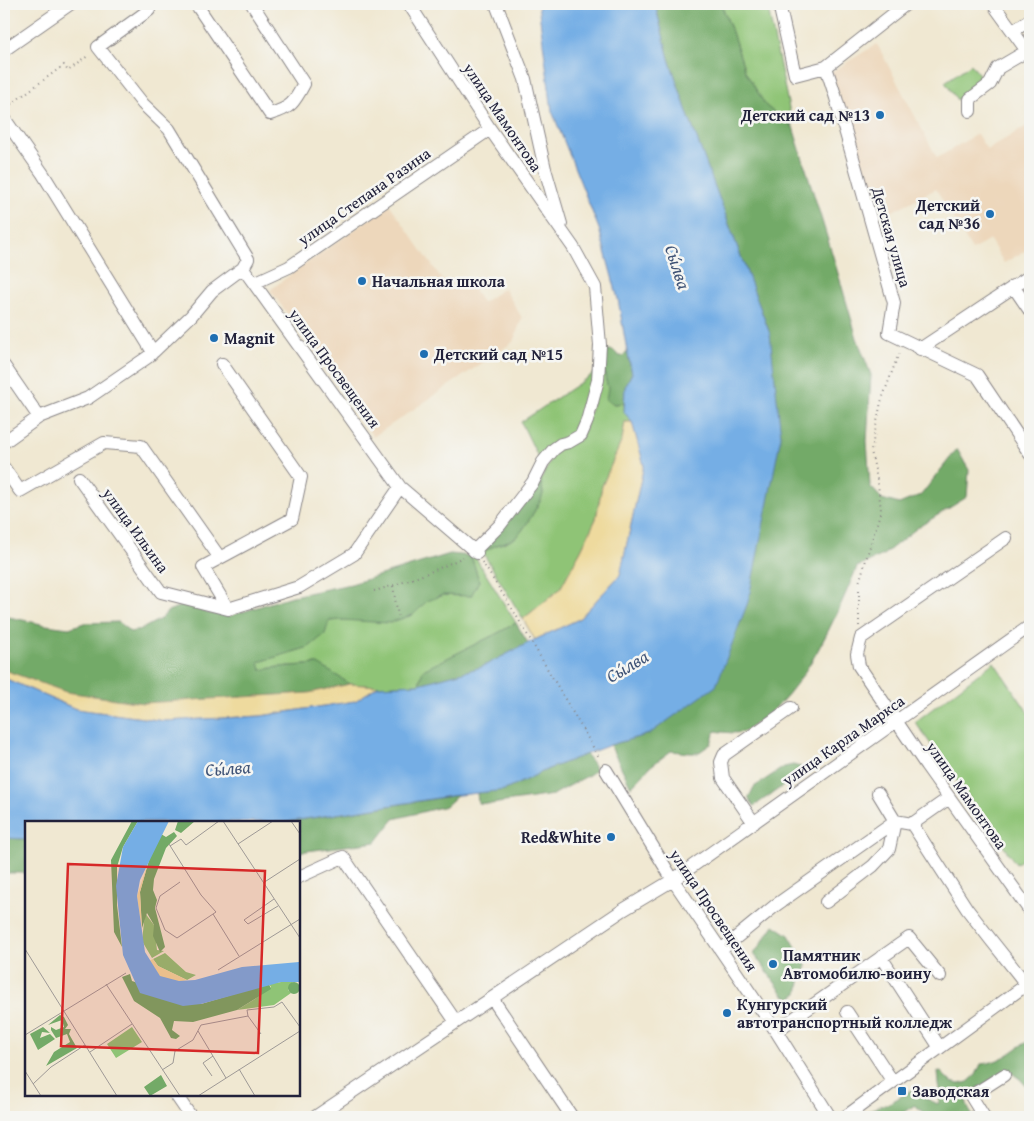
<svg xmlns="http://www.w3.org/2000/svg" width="1034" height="1121" font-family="'Gentium Book Plus',serif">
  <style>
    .built { fill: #edd7bb }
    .green { fill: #8fc476; stroke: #587358 }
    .forest { fill: #73aa67; stroke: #4a6651 }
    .sand { fill: #eeda9e; stroke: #887e6c }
    .water { fill: #75aee5; stroke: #4c6890 }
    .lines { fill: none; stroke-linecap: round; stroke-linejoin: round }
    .minor-casing { stroke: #898586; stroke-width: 14 }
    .path { stroke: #898586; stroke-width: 2; stroke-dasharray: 1 4; stroke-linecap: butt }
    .minor { stroke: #fff; stroke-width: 12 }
    .poi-dot { fill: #1f6fb2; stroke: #f6f6f2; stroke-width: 2 }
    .labels { text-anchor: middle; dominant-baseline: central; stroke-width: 5; stroke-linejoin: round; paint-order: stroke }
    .poi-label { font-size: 16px; font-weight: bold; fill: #22223b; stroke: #f6f6f2; text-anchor: start }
    .street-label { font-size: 16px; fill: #22223b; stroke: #f6f6f2 }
    .water-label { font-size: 18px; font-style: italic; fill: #3f5376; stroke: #f6f6f2 }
    .inset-road { fill: none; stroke: #9e9996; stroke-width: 1 }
    .view { fill: #d62828; fill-opacity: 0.15; stroke: #d62828; stroke-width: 2.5 }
    .inset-edge { fill: none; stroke: #22223b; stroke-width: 2.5 }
  </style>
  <rect width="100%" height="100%" fill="#f6f6f2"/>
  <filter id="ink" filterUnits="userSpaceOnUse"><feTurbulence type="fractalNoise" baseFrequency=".02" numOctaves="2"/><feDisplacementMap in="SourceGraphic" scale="10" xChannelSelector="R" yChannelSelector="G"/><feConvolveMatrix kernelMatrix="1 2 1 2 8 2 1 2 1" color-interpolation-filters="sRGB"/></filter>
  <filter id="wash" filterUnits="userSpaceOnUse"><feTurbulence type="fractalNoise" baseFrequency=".0096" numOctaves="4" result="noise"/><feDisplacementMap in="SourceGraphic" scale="20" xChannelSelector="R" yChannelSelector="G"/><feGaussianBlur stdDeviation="1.12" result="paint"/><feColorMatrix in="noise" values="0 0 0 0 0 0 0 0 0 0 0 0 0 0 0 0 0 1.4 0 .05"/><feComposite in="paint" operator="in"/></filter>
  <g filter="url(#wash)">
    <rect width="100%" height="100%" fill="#f0e8d2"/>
    <path class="built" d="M877,44L937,158L977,134L987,150L1030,124V248L1004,263L990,240L972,250L936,189L879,218L831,72Z
      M390,205L448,288L466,276L482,303L504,288L522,318L513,342L373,437L328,370L270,290L290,275Z"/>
    <path class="green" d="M721,4H767L793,127L765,106L745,71L731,29Z
      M971,64L984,81L957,100L945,82Z
      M604,369L606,381L614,404L624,403V412L632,422H625L622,440L602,486L596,519L581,550L560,589L523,619L483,553C493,544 505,544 516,537C523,532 536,508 541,500L543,493L541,480L551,459L558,449L581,439Z
      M596,372L583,426L539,459L521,422Z
      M474,555L516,623L498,633L424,670L419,684L378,686L350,684L317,664L279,667L260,670L259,662L309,647L329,621L413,615L427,601L443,595L460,596L479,581L471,556Z
      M994,662L1030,715V854L1016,864L915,722Z"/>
    <path class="forest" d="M655,4H721L731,29L745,71L766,106L793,127L832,253L857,338L871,375L867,441L870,486L882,499L899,504L921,495L957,449L969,470L967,497L917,528L883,555L857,567C836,617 803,695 755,724C751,727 746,731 742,732C736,734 722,732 715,731L711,744L698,753H690L671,751L651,766L631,787L610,745L649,734L770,334L688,115L669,59Z
      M605,350H613L619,356H623L627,351L632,373L625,387L624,403L614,404L606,400L608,388L606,381L604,369Z
      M541,480L543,494L541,500C536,508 523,532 516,537C505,544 493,544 483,553L481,548Z
      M450,554L471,556L479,581L471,596L443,595L427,601L413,615L389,623L342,620L329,621L325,634L309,647L259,662L261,670L279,667L318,664L350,684L309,693L143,703L66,692L4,670V616L46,625L69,628L84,623L119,622L130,632L142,629L162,618L168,611L185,604L207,613L230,616L288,597L351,584Z
      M516,623L528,643L482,667L419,684L423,670L498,633Z
      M586,754C589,760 594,762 595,770L589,775L553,795L491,804L478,803L477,793L505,790L548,769Z
      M793,765L801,767L803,774L789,782L754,806L749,799V797L754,787L784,767Z
      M458,795L446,806L394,819L376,842L299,852V822H286Z
      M4,838L26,839V873H4Z
      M774,925L789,935L806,964V970L801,977L798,993L791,998L784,995L754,954Z
      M1030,1041V1090L1020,1079L1009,1071L967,1094C965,1104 968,1109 974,1117H928L915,1105L896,1117H862C869,1107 881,1107 891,1102C899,1098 906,1093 913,1089L918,1091L925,1098L938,1104L941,1094L939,1085L938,1071L941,1072L951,1082L959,1084L968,1082L976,1075L981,1064C992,1063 1002,1059 1012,1052C1018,1048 1023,1043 1030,1041Z"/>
    <path class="sand" d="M625,422H632L644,465L620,575L579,619L535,640L523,619L560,589L581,550L596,519L602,486L622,440Z
      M4,670L66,692L143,703L309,693L350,684L378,686L356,701L261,716L165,721L76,709L4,678Z"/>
    <path class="water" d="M538,4H655L669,59L688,115L770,334L781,436L748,602L716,686L649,734L610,745L548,769L505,790L450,796L286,822H26V839L4,838V678L76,709L165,721L261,716L355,701L378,686L419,684L482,667L532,641L579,619L620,575L644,465L632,422L624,412L625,387L632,373L627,351L618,299L599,229L552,111Z"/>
  </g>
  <g filter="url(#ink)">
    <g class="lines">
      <defs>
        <path id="minor" d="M196,4L270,114C291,108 294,103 304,84L252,4
          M409,4L490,129L573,247L595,287L600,345L598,380L587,421L581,435L569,442L561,444L554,449L543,462L533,482L500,525L474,551
          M496,4L525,79L545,169L561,224
          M779,4L795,75L826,67L836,98L894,303L889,333L977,375L1030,454
          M1013,31L1030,20
          M4,50L70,4
          M826,67L906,4
          M970,111V99L990,84L998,68L1027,51L993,4
          M4,118L43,174L153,352
          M243,268L400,487L477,553
          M254,283L289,267L490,129
          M1013,286L1030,311
          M920,349L1030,276
          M222,364L301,477L292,519L203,567L228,609
          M4,366L39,417
          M4,442L39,417L88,398L148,357L191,316L212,291L243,268L248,259L169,129L143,104L98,47L149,10L145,4
          M4,468L20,491L104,443L141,446L220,558
          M79,478L161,592L228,609
          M1006,538L861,638L857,654L859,666L926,765L1030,911
          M228,609L299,587L354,554L400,487
          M606,770L673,880L776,1031L830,1117
          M754,823L723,778L721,762L724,755L791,708
          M912,824L967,909L991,940L1030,989
          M299,877L343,857L456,1022
          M826,902L873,866L889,849L895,821L878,793
          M721,950L776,905L895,821L912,824L949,798
          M881,957L940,1048
          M492,998L572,1117
          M847,1012L893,1082
          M776,1031L909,938L940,976
          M176,1095L191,1117
          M315,1117L623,910L673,880L1030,626
          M845,1117L1030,982
          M984,1117L971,1096L1004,1075"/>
      </defs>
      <use href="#minor" class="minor-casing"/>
      <path class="path" d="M7,107L64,65L68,71L89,55
        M482,562L513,610L600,759
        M393,586L398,616
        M374,591C404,583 435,571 463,557
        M4,615L6,616
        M859,626V583L881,510L878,484L871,451L881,402L900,350"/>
      <use href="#minor" class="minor"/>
    </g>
  </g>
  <g class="poi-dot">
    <circle cx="880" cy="115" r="5"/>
    <circle cx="990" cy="214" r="5"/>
    <circle cx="362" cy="281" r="5"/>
    <circle cx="214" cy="338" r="5"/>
    <circle cx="424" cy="354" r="5"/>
    <circle cx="611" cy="837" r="5"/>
    <circle cx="773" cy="964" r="5"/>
    <circle cx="727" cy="1013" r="5"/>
    <rect x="897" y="1086" width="10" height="10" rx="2.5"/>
  </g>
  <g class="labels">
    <g class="poi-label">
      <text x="870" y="115" text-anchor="end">Детский сад №13</text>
      <text x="980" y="205" text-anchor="end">Детский<tspan x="980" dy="18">сад №36</tspan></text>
      <text x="372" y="281">Начальная школа</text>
      <text x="224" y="338">Magnit</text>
      <text x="434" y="354">Детский сад №15</text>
      <text x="601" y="837" text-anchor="end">Red&amp;White</text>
      <text x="783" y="955">Памятник<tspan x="783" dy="18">Автомобилю-воину</tspan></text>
      <text x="737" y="1004">Кунгурский<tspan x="737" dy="18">автотранспортный колледж</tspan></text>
      <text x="912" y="1091">Заводская</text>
    </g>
    <g class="street-label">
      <text transform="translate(503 117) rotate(56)">улица Мамонтова</text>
      <text transform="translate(364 196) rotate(-35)">улица Степана Разина</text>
      <text transform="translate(892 237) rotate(74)">Детская улица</text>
      <text transform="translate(335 368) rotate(54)">улица Просвещения</text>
      <text transform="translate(136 530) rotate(54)">улица Ильина</text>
      <text transform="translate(843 740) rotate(-35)">улица Карла Маркса</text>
      <text transform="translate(967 795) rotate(55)">улица Мамонтова</text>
      <text transform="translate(714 910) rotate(56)">улица Просвещения</text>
    </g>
    <g class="water-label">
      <text transform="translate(678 267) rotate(72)">Сы́лва</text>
      <text transform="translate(627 666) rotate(-31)">Сы́лва</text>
      <text transform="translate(228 768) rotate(-4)">Сы́лва</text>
    </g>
  </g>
  <g transform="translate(25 821)">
    <rect width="275" height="275" fill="#f0e8d2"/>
    <path d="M120,92L129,104L132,129L139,130L127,137L117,120ZM140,132L161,151L171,154L162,159L133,145L128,138ZM256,161H268L263,169L266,172L249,184L212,189L230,178L246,166L244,163ZM107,206L117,221L91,237L82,223Z" fill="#8fc476"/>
    <path d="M107,0H113L98,26L92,46V84L97,126L89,111L86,39ZM153,0H170L156,12L150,9ZM149,11L152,15L141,27L129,58L128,69L132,79L130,87L140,126L135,131L128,115L129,104L122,92L117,107L115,71L124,39L136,13L141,16ZM105,153L107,160L176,183L244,163L246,168L212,189L168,201L149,200L147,209L155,215L151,218L146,217L135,197L109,180L97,156ZM263 167a6 6 0 1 1 12 0a6 6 0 1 1-12 0ZM35,194L39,196L43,204L40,208H46L44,213L52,227L21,245L29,231L45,221L42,213L31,217L26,209V206L31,209L39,206L37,199L23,204ZM18,206L25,212L17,211L15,217L25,213L30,218L13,229L5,213ZM136,254L142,265L125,275L119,266Z" fill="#73aa67"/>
    <path d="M124,39L115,71L117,112L112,75ZM128,138L133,145L162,159L154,161L135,156L124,140Z" fill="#eeda9e"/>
    <path d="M113,0H144L115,59L112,75L120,131L135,155L154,160L170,159L217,146L274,141L275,161H256L176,183L158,185L115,172L98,134L91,65L98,26Z" fill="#75aee5"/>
    <path class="inset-road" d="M198,0L275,117M266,0L275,13M144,23L176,74L191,91L152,117L140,109L131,87L135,75L155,61M213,23L248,0M145,25L156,18L161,24L194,0M238,62L275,38M249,78L219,99L223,103L253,85M188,93L214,135M0,128L92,275M193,149L275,98M81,163L155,275M223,195L236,213M173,210L201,257M0,214L101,152M65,231L107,203M214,248L230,275M137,249L148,242L150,230L168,219L176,204L223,195L222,189L249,186L257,181L275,206M0,250L16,275M187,255L178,242L188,235M8,263L26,246L60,224M173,275L275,210"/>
    <path class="view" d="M43,43L240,50L233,232L36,225Z"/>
    <rect width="275" height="275" class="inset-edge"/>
  </g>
  <rect width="1034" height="1121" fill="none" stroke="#f6f6f2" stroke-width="20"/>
</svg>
